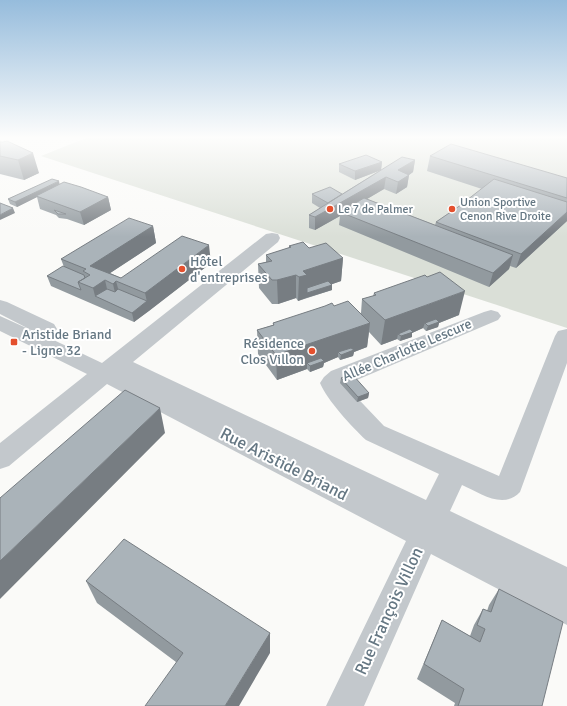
<svg xmlns="http://www.w3.org/2000/svg" width="567" height="706" font-family="Signika,sans-serif">
  <style>
    .green { fill: #dadfd7 }
    .lines { fill: none; stroke-linecap: round; stroke-linejoin: round }
    .minor { fill: #c3c8cc; fill-rule: evenodd }
    .wall { fill: #929a9f }
    .shaded-wall { fill: #777d82 }
    .building { fill: #aab3b9; stroke: #777d82 }
    .poi-dot { fill: #e4502e; stroke: #fff; stroke-width: 1.5 }
    .labels { text-anchor: middle; dominant-baseline: central; stroke-width: 4; stroke-linejoin: round; paint-order: stroke }
    .far-poi-label { font-size: 12px; fill: #657783; stroke: #fff; text-anchor: start }
    .poi-label { font-size: 14px; fill: #657783; stroke: #fff; text-anchor: start }
    .street-label { font-size: 14px; fill: #657783; stroke: #fff }
    .near-street-label { font-size: 17px; fill: #657783; stroke: #fff }
  </style>
  <rect width="100%" height="100%" fill="#fafaf8"/>
  <path class="green" d="M86,138H567V328L41,156Z"/>
  <g class="lines">
    <path class="minor" d="M272,233L278,234L280,238L278,242L133,362L426,500L439,474L366,440C352,427 327,400 320,383L324,377L331,371L484,312L491,310L498,312L501,316L498,320L345,385L384,426L499,476L555,336L558,331L567,329V363L520,492C503,510 480,493 462,485L450,511L567,567V625L431,554L364,706H326L406,541L107,384L9,466L0,469V443L87,374L0,331V316L33,331L0,314V300L7,302L54,324L57,329L54,334L47,336L41,334L102,363L266,234Z"/>
  </g>
  <path class="wall" d="M0,141L39,173L24,180L0,174Z
    M430,156L567,178V221L516,268L510,266L509,269L489,287L339,225L340,216L315,230L309,228V215L320,208L312,203V194H342L379,171L355,180L339,172V164L382,162L381,170L415,160L413,172L409,175L407,187L396,194L384,189L367,199L435,225L436,222L458,207L482,189L427,171Z
    M60,185L108,197L111,210L84,225L67,219L59,218L56,215L40,209L37,197L17,207L10,204L8,199Z
    M153,226L156,243L110,273L121,278L211,263L134,322L51,286L47,276L64,267L61,259Z
    M289,246L309,248L343,258L341,281L332,284V290L298,301L296,298L278,304H272L259,288L258,264L266,262V255L289,248Z
    M374,293L459,315L439,323L438,327L426,331L423,328L412,333V337L400,341L397,339L381,345L369,332L367,347L354,352L353,356L340,360L338,357L324,363L323,367L310,372L307,369L277,380L258,354L257,330L273,325V323L334,306L361,313L362,299L373,296Z
    M341,378L369,393L368,398L357,402L340,383Z
    M86,581L270,633V653L176,662L97,603Z
    M499,589L542,706H454L455,703L417,679L442,620L470,636L474,625L483,609L487,611L489,605Z"/>
  <path class="shaded-wall" d="M33,153L39,173L24,180L18,160Z
    M415,160L413,172L409,175L407,187L396,194L398,182V170Z
    M382,162L381,170L355,180V171Z
    M386,177L384,189L343,213L340,212V216L315,230V217Z
    M59,181L60,186L36,196L37,197L17,207L15,202Z
    M108,197L111,210L84,225L80,212Z
    M13,208L15,213L0,220V215Z
    M567,212V221L516,268L521,254Z
    M153,226L156,243L95,283L90,266Z
    M209,245L211,263L149,311L145,293Z
    M513,255L509,269L489,287L493,273Z
    M343,258L341,281L307,293L306,298L298,301L299,277L303,271Z
    M296,275V298L278,304L277,280Z
    M105,280L109,298L95,296L93,288Z
    M116,281L121,299L117,302L113,284Z
    M332,285V290L306,298L307,293Z
    M465,291L459,315L439,323L438,327L426,331L428,326L425,323L423,328L412,333V337L400,341L401,336L398,334L397,339L381,345L385,320Z
    M147,301L149,311L134,322L132,313Z
    M370,323L367,347L354,352L353,356L340,360L341,355L338,352V357L324,363L323,367L310,372V366L307,363V369L277,380L276,355Z
    M369,393L368,398L357,402L358,397Z
    M160,408L165,433L0,599V561Z
    M270,633V653L239,706H225Z"/>
  <path class="building" d="M7,141L33,153L18,160L0,156V142H3Z
    M451,144L567,178V198L430,156Z
    M366,155L382,162L355,171L339,164Z
    M402,157L415,160L398,170L409,175L398,182L386,177L315,217L309,215Z
    M52,179L59,181L15,202L8,199Z
    M494,179L567,202V212L521,254L436,222L458,207Z
    M64,182L81,187L108,197L80,212L36,196Z
    M330,187L342,194L328,203L312,194Z
    M364,198L513,255L493,273L340,212Z
    M0,203L13,208L0,215Z
    M54,210L66,214H58Z
    M129,218L153,226L90,266L121,278L182,236L209,245L145,293L116,281L113,284L105,280L93,288L78,282L90,275L83,271L86,269L61,259Z
    M303,242L309,248L326,243L343,258L303,271L307,275L299,277L296,275L277,280H272L258,264L272,261L266,255L291,247L289,246Z
    M63,266L84,275L85,278L78,282L81,290L47,276Z
    M440,272L465,291L385,320L362,299L376,295L374,293L425,275L427,277Z
    M328,281L332,285L307,293V288Z
    M107,289L115,292L118,289L147,301L132,313L95,296Z
    M348,301L370,323L276,355L257,330L274,325L273,323L325,306L332,303L334,306Z
    M436,319L439,322L428,326L425,323Z
    M410,329L413,332L401,336L398,334Z
    M351,348L354,350L341,355L338,352Z
    M321,358L324,361L310,366L307,363Z
    M352,374L369,393L358,397L341,378Z
    M125,390L160,408L0,561V498Z
    M124,539L270,633L225,706H145L183,653L86,581Z
    M499,589L563,622L542,706H458L464,689L424,664L442,620L480,642L485,629L477,625L483,609L491,612Z"/>
  <linearGradient id="sky" x2="0" y2="1"><stop stop-color="#96bcdc"/><stop offset="0.58" stop-color="#fdfdfc"/><stop offset="1" stop-color="#fdfdfc" stop-opacity="0"/></linearGradient>
  <rect width="567" height="237" fill="url(#sky)"/>
  <g class="poi-dot">
    <circle cx="330" cy="209" r="4"/>
    <circle cx="452" cy="209" r="4"/>
    <circle cx="182" cy="269" r="4"/>
    <rect x="10" y="338" width="8" height="8" rx="2"/>
    <circle cx="312" cy="351" r="4"/>
  </g>
  <g class="labels">
    <g class="far-poi-label">
      <text x="460" y="202">Union Sportive<tspan x="460" dy="14">Cenon Rive Droite</tspan></text>
      <text x="338" y="209">Le 7 de Palmer</text>
    </g>
    <g class="poi-label">
      <text x="190" y="261">Hôtel<tspan x="190" dy="16">d'entreprises</tspan></text>
      <text x="22" y="334">Aristide Briand<tspan x="22" dy="16">- Ligne 32</tspan></text>
      <text x="304" y="343" text-anchor="end">Résidence<tspan x="304" dy="16">Clos Villon</tspan></text>
    </g>
    <g class="street-label">
      <text transform="translate(407 350) rotate(-23)">Allée Charlotte Lescure</text>
    </g>
    <g class="near-street-label">
      <text transform="translate(284 464) rotate(27)">Rue Aristide Briand</text>
      <text transform="translate(389 611) rotate(-65)">Rue François Villon</text>
    </g>
  </g>
</svg>
